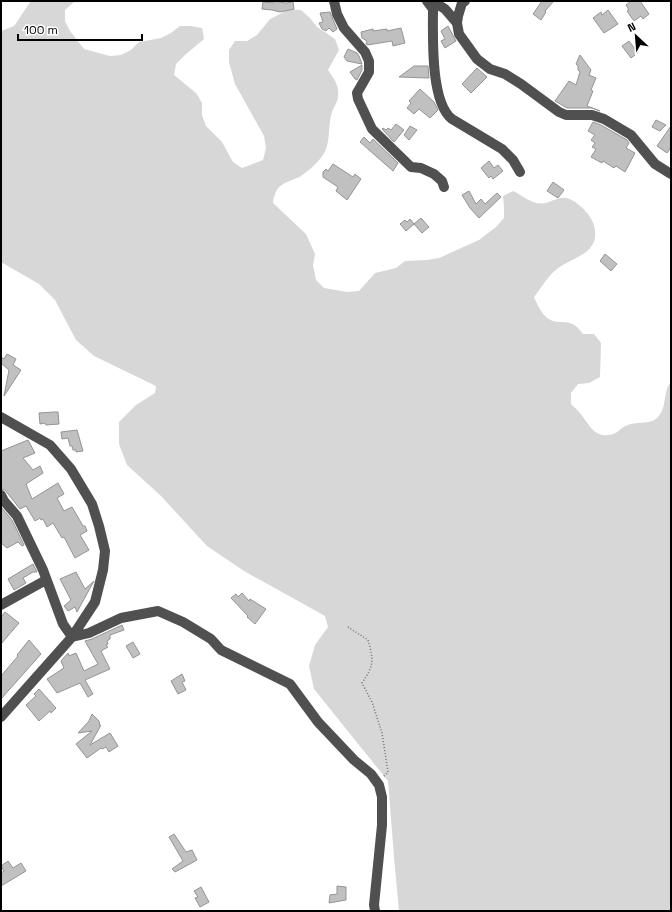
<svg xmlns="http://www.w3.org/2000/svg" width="672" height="912" font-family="'Space Grotesk',sans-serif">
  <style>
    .green { fill: #d7d7d7 }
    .building { fill: #c0c0c0; stroke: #949494 }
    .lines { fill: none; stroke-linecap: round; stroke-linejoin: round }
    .path { stroke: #727272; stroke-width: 1.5; stroke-dasharray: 1 2; stroke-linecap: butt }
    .minor { stroke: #505050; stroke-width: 10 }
  </style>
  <rect width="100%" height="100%" fill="#fff"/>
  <path class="green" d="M31,1H75L65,10V21L70,31L84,49L110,56L121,55L131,50L139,42L161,38L171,33L180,26H191L202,28L204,39L185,55L176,64L174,75L196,93L202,103V115L206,126L222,142L233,162L242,168L263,160L266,148L264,136L235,84L229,62V50L235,41H247L257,35L270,19L290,9L301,10L310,18L317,27L335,39L339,50L328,70C335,80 341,88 337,101C336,105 333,108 332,112C327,128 332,146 320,159C315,165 307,172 301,176C285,184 276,182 273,203L306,234L315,254L313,265L316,280L324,288L347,292L359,291L375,273L396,268L405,261L427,260L439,258L479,240L496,227L504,218V207L503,196L513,191C524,196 533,206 546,203C553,201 559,197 566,198C575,200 583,208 588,214C593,221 596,228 595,237C593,255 569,259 557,269C548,276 541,288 534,297C538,306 543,318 553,321C556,322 560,322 562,322C573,322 577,326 583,334H594L601,343L600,377L589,383L578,384L571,393V404C574,407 578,410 580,413C589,424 595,440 613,434C620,432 621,426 631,424C639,422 651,424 657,418C668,408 662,392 671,382V911H399L394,857L388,781L314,689L309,666L315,645L328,627L325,616L244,571L207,546L161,496L127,465L119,444V422L136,405L155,393L156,386L94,356L76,340L55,300L39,284L1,262V31L14,26Z"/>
  <path class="building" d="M274,1L286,3L293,2L294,9L280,12L272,10L262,9L263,2L274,3Z
    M542,1H554L545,11L546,12L541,20L533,14Z
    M631,1H640L649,14L643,19L641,16L634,21L627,11L629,10L626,5Z
    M608,10L618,24L604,33L593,18L601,12L602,15Z
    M330,12L337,29L333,32L329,28L326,31L322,29L319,23L323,22L320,13Z
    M448,26L456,41L445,48L441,41L445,39L441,31Z
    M401,28L405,43L393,46L392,41L367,45L366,43L367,41L362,38L361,32L373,29V31L387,29V31Z
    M629,41L638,53L631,58L622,46Z
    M348,49L357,53L359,56L362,64L347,61L344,57Z
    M580,55L591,70L589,75L596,78L591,90L593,91L587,106L600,111L592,108H567L555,101L569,81L576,85L580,72L578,70V66L576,64Z
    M362,65V70L357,80L355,79L350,72Z
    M414,66H428L429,78L399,77Z
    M477,68L487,77L471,93L462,84Z
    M420,89L434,102L438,110L430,118L419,109L414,114L407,108L411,103L409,101Z
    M656,120L666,125L660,131L652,127Z
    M593,122L601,125L627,140L629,143L626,148L635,153L625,172L616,166L614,168L603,161L602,163L591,157L596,149L592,147L595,143L591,140L595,135L588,131Z
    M396,124L404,130L394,142L382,129L383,128L386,130L388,128L391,130Z
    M410,126L417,130L409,140L404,135Z
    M671,126V147L667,153L657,146Z
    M364,137L370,143L373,139L398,163L393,171L360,142Z
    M489,161L494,168L498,165L503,171L493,179L491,176L489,178L481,168Z
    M333,164L353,177L355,174L361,179L347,200L336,191L338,187L323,177V172L326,169L328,171Z
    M553,182L564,190L558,198L547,191Z
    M469,191L476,204L481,199L485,204L497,193L501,197L479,218L470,208L462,195Z
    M421,218L429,227L422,233L414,224Z
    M410,219L414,224L406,231L400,224L405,220L407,222Z
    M605,254L617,264L611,271L600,261Z
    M7,354L16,359L13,365L21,370L4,396L9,370L1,363V357L4,359Z
    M54,412H58L59,424L46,425L45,423L40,424L39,413Z
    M77,430L83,451L76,452V450H73L72,446H70L68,438L62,439L61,432Z
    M28,440L35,453L23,458L33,470L40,466L43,473L26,484L32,499L58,483L64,494L57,498L64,511L72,507L83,526H85L87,531L80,535L89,550L75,558L64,537L62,538L53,523L47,527L43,519L41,520L40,518L35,521L26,506L20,509L5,490L1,489V451Z
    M1,507L12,520L24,545L22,546L18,542L7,548L1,543Z
    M33,564L37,572H33L23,578L26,583L14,590L8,579Z
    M76,572L85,589L94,581L77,612L75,607L68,611L64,606L71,600L60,579Z
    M242,593L249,601L250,599L266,609L255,624L247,617L248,616L231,598L236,594L238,597Z
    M5,612L19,623L1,644V617Z
    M122,625L124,630L110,635V639L107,641L108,644L106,645L108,647L101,651L110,669L85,680L93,694L88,697L80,683L57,693L47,679L64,668L61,661L68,653L69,656L76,653L84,671L98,664L85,641L92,639Z
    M29,640L41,654L1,699V676L18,656L17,655Z
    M133,642L140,654L133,658L126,646Z
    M182,674L185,681L182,682L186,690L178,694L171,681Z
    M39,689L56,708L51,713L50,711L39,721L26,705L36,696L34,694Z
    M92,714L99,721L100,726L101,725L90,745L110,733L118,746L109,752L106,747L102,749L101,748L87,758L76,744L92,731L78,733L89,721Z
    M174,834L186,852L192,850L197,860L175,872L172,869L183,861L169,837Z
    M8,861L13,868L21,863L26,871L1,886V873L4,871L1,866Z
    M337,886L346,887V900L329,903L330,895L337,894Z
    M201,887L209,902L200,907L195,898L198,897L194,891Z"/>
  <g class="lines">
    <path class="path" d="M348,627L368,640C374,661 374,665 362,683L372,702L382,733L388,772L383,777"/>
    <path class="minor" d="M334,1L337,14L344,28L365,52L369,61V72L357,93L358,99L372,129L411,167L421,168L434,174L442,181L444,187
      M427,1L433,9C433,35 430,102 452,119L502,149L513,160L520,172
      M432,1L445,9L457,23
      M465,1L462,3L458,16L457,23L459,34L477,59L490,69L505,74L521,84L559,112L566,115H592L604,119L631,135L655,164L671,174
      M1,417L50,445L71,469L92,504L99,526L105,551L103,570L95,602L72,637L1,717
      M1,495L4,501L17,516L43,570L63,624L72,637L89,633L121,618L158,611L183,622L211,639L221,650L290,684L318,722L354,760L371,774L379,785L382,797V825L374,905L375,911
      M1,605L46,580"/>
  </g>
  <rect width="672" height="912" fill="none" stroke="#000000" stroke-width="4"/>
  <g transform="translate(636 36) rotate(334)" stroke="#ffffff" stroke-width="3" paint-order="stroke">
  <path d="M0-3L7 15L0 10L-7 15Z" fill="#000000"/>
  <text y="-6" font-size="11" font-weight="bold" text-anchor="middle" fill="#000000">N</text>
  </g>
  <path d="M18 34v6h124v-6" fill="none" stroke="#000000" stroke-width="2"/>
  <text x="24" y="34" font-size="12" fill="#000000" stroke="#ffffff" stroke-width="3" paint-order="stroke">100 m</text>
</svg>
